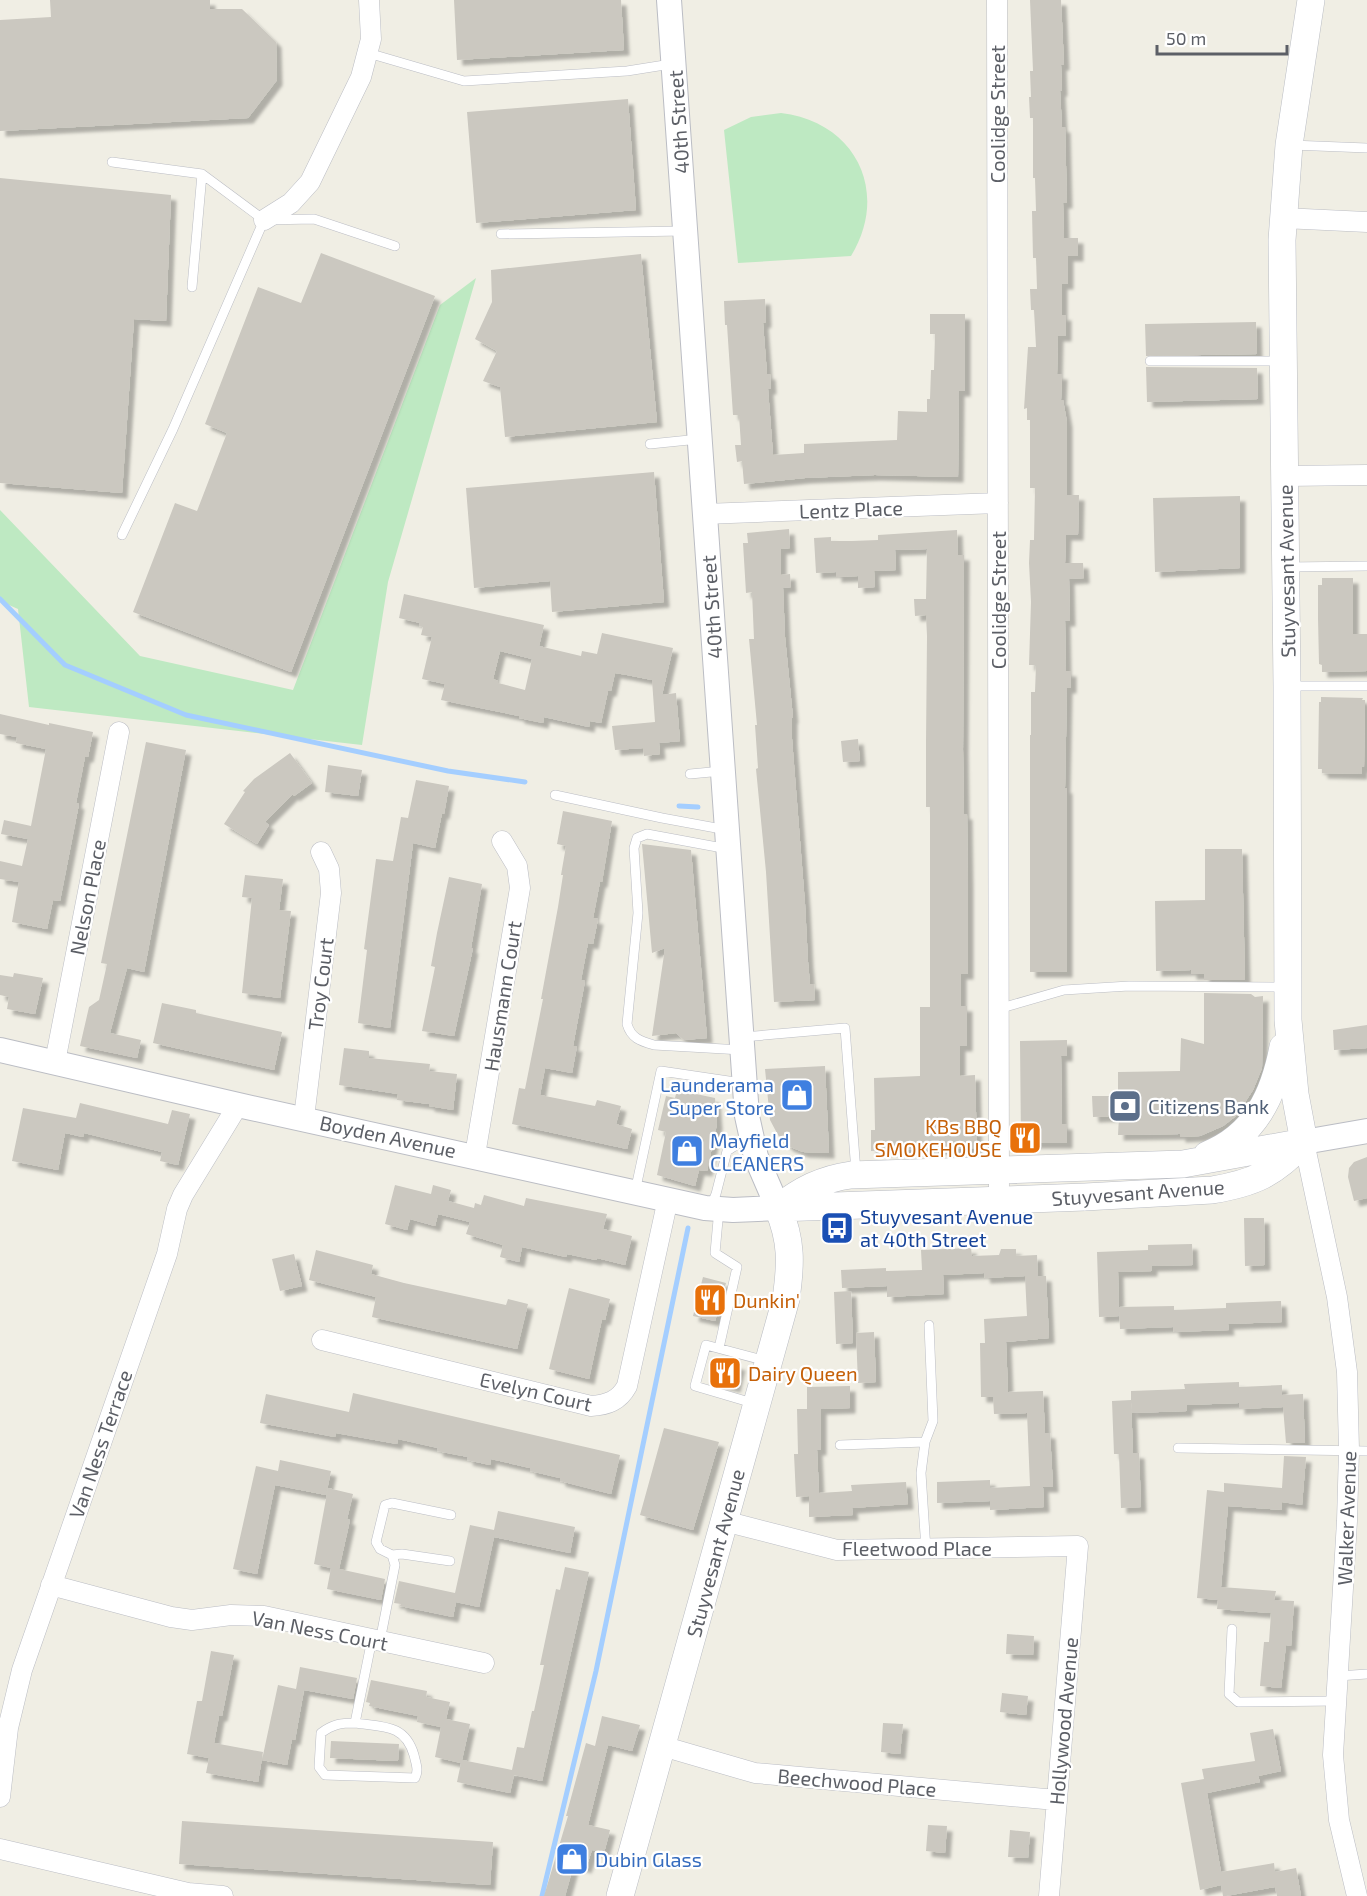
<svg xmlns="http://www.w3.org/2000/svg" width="1367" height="1896" font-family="'Exo 2',sans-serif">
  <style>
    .green { fill: #bee9c2 }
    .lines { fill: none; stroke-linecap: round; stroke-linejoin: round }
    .stream { stroke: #a4ceff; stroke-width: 5 }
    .building { fill: #cbc8c0; fill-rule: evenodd; filter: url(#shadow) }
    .service-casing { stroke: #bbbdc4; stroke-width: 10 }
    .minor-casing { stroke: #bbbdc4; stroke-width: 21 }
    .tertiary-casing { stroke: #bbbdc4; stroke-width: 26 }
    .secondary-casing { stroke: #b9bcc3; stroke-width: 28 }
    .service { stroke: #fff; stroke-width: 9 }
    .minor { stroke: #fff; stroke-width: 20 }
    .tertiary { stroke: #fff; stroke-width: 24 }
    .secondary { stroke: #fff; stroke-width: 27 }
    .labels { text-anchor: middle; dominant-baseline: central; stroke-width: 4.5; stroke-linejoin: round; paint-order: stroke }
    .street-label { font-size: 20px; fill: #5c5f66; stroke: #fff }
    .shop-label { font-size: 20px; fill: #366cbe; stroke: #fff; text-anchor: start }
    .service-label { font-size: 20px; fill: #4e5e75; stroke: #fff; text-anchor: start }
    .food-label { font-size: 20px; fill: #c56008; stroke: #fff; text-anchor: start }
    .transit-label { font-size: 20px; fill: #164399; stroke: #fff; text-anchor: start }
  </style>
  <defs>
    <filter id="shadow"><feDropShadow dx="5.5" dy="5.5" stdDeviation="1.5" flood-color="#0004"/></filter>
  </defs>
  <rect width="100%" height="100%" fill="#f0eee4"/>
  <path class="green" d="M781,113C856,122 890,192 851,256L738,263L724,130L751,117Z
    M476,278L388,582L362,745L29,707L18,609L0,601V510L140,656L293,690L440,305Z"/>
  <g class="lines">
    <path class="stream" d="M0,599L65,665L186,715L448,771L525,782
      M679,806L698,807
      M542,1896L596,1671L688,1228"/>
  </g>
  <path class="building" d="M50,0H210V9H242L276,42L277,80L248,118L0,131V20L51,17Z
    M454,0H621L624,50L457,60Z
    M1030,0H1061L1064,65H1061L1062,91H1060L1062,127H1065L1067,203H1063L1064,238H1078V256H1068V284H1062V315H1066V336H1058L1057,374H1062L1061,400H1063L1067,422V495H1079L1078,535H1066L1065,563H1083L1084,578L1069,579L1070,621H1065L1066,671H1071V688H1067L1065,788H1067V972H1030V735H1031V692H1035L1036,665H1029L1031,602L1029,563L1030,540H1034L1035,488H1030V420H1027V408L1024,409L1028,347H1036L1034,310H1031L1030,289H1037L1036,258H1033L1032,211H1036L1035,178H1033V118H1030L1029,97H1031L1030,71H1033Z
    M628,99L636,210L476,223L467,112Z
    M0,178L171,195L166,321L134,319L122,493L0,483Z
    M321,253L435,296L291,672L133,612L175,503L197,511L227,433L205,424L258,287L301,303Z
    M641,254L657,422L505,437L500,387L483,381L497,351L475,339L492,302L491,270Z
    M765,299L766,322L763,323L767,374H770L771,389H768L773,455L804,453V444L897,440L898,411L927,412V399H930L931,370H934L935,334H930V314H965V391H959L958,477L875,475L805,478L744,484L742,461L737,462L735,445H741L739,415H733L727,325H725L724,301Z
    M1256,322L1257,354L1146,356L1145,324Z
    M1146,367L1257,368L1258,399L1147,402Z
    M654,472L664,602L552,612L550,581L474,588L466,488Z
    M1240,496V568L1155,572L1153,498Z
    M789,529L790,548L781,549V575L790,574L791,587L783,588L785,637L793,718H792V739L805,904L808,962L810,984H814L815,1000L774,1002L766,872L756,769L758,768L755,725H757L749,639H754L752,592L746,593L743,543H748L747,533Z
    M957,530L958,555H964L963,749L964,814H967L968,886V974H961V1006H967V1046H960V1076L975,1075L977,1148L871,1151V1130H875L874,1078L920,1076V1007H930V807H926V743L927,636L926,615L915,616L914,599H926L927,549L895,550L896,570L874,571L875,587L858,588V576L836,577V572L816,573L814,538L831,537V541H852L878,540V535Z
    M1322,578H1353V634H1367V671L1322,672V665L1319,664L1318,618V585H1322Z
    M404,594L544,625L539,646L581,656L582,651L597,654L602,633L673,648L662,695L676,693L680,741L659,743L660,754L644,756L643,748L615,750L612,726L655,722L652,680L627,675L615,673L611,691H608L601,723L590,721L589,727L544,717L543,723L519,718V716L441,700L445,684L422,679L432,637L421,635L423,627L419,626L420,623L399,618ZM500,651L532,659L525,690L498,683V681L493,679Z
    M1321,697L1363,698L1362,700H1365L1364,767H1362V774L1322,773V769H1318L1319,702H1321Z
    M0,714L49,725V723L93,732L88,757H85L76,803L79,804L60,901L53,900L47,929L12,922L19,882L0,879V861L22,866L28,839L1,834L4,820L31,826L46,749L16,743L17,737L0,734Z
    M858,739L860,761L843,762L841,741Z
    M146,742L186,750L144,972L127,968L110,1033L141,1040L137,1058L80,1046L89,1007L99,1000L107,964L101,963Z
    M290,753L312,783L294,796L293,794L265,822L269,825L257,844L224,824L245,792L243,791L254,779Z
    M328,765L362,770L358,796L325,792Z
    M416,780L449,786L444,814L442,813L435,848L413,843L390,1028L358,1023L367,950L364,949L376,859L393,861L401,817L408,818Z
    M563,811L612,821L602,882H600L593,918L598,919L593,944L588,943L581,980L585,981L573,1046H577L572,1073L545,1068L540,1095L595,1106L597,1100L621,1106L616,1124L632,1129L627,1149L512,1124L519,1088L525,1089L543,999H541L558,907L563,875H561L566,846L557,844Z
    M642,844L691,850L707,1038L684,1040L676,1033L652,1036L665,948L652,953Z
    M1205,849H1242L1245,980H1204V974H1191V970L1156,971L1155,901L1205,900Z
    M245,875L283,879L279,910L291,911L280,998L242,993L252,898L242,897Z
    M449,877L482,884L471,948H473L454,1036L422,1031L435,967L431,966L437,933Z
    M14,973L43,978L35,1014L7,1009L9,997L0,995V975L13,977Z
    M1204,993L1251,994L1255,997L1263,996L1262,1068L1253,1090L1236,1116L1223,1126L1200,1136L1180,1137V1134L1118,1135L1119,1116L1093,1117L1092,1096H1118V1072L1180,1071L1181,1038L1204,1044Z
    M162,1003L196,1010V1013L282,1032L274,1070L153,1043Z
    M1367,1025V1048L1334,1050L1333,1030Z
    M1067,1040V1056H1061L1062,1124H1067V1143H1021L1020,1041Z
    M344,1048L369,1051V1058L430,1064L429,1071L457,1074L453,1110L429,1106V1104L397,1100L398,1094L339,1085Z
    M825,1066L829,1153L803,1152L788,1146L778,1135L770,1120L765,1069Z
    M677,1090L715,1098L717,1124L707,1171L699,1170L695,1186L657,1175L666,1132L658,1130L666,1096L675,1098Z
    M80,1103L168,1124L172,1110L190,1114L178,1165L160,1161L162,1152L84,1133L83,1137L65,1133L58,1170L12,1161L23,1108L76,1118Z
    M1367,1157V1198L1354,1201L1348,1177L1349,1168L1354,1162Z
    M395,1185L431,1194L433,1185L451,1190L448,1201L474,1208L475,1203L481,1205L484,1195L524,1206L526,1198L607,1214L603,1229L632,1236L625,1265L597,1258L596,1260L567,1254L566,1257L522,1247L519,1262L500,1257L503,1245L466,1234L470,1222L438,1214L435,1226L410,1219L407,1230L385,1224Z
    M1244,1218H1264L1265,1265L1245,1266Z
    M1192,1244L1193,1265L1152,1266V1271L1118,1272L1119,1316L1099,1317L1097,1252L1148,1250V1245Z
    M971,1248L972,1256L999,1255L1001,1249H1016V1256L1037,1255L1038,1276H1046L1049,1338L1006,1342L1008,1392L1043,1391L1045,1433H1050L1053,1487H1043L1044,1507L990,1510V1501L937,1503V1482L990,1480V1488L1030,1486L1027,1413L994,1414L993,1397H981L980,1343H985L984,1319L1027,1316L1025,1276L985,1278L984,1273L943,1275L944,1294L887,1297V1286L842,1288L841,1270L886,1268V1271L922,1270L921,1250Z
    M316,1250L373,1265L371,1274L404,1283L506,1305L508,1299L528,1304L517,1349L372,1317L376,1297L309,1280Z
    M294,1254L302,1286L280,1291L272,1259Z
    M703,1277L726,1283L715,1321L693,1316Z
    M569,1288L610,1299L605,1320L602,1319L589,1379L549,1369Z
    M851,1291L853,1343L836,1344L834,1292Z
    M1281,1301L1282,1322L1228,1324L1229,1330L1174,1332L1173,1327L1120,1329L1119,1307L1174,1306V1310L1226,1308V1303Z
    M874,1332L876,1382L858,1383L856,1333Z
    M715,1359L740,1365L735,1387L709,1381Z
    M1239,1382V1387L1282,1385V1395L1303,1394L1305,1443H1286L1283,1407L1239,1409V1403L1187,1405V1411L1132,1413L1131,1402L1133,1453H1139L1141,1507L1121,1508L1119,1454H1114L1112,1401L1131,1400V1391L1185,1389L1184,1384Z
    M850,1386V1408L821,1409V1450H817L819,1493L852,1491L851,1485L906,1482L908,1504L852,1508L853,1515L809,1517V1496L796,1497L794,1454H798L797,1409H807V1387Z
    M353,1393L620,1455L611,1494L560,1481V1478L530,1471V1468L491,1459L490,1465L467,1460L468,1457L437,1451L438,1448L398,1439L397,1444L336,1433L335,1437L260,1423L266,1394L349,1412Z
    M664,1428L719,1442L693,1530L640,1515Z
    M1284,1456L1306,1457L1302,1505L1282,1502V1510L1228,1506L1221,1587L1276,1591L1274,1600L1294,1601L1291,1646L1286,1645L1281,1688L1260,1686L1264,1642H1269L1271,1613L1217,1609L1218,1600L1197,1598L1207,1490L1224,1492V1483L1282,1488Z
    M280,1460L331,1471L326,1495L275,1485L257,1574L233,1569L256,1466L278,1471Z
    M328,1488L353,1494L347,1519L350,1520L339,1569L385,1579L381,1600L327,1589L331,1568L314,1564Z
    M498,1511L575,1527L570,1553L494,1537L479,1607L456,1602L453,1617L400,1606L401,1604L394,1603L399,1581L455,1593L470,1525L494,1530Z
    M565,1567L589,1572L542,1781L514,1775L510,1793L457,1782L461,1763L435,1757L441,1727L417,1722L418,1716L369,1706L370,1703L366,1702L371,1680L427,1691L426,1697L450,1702L446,1719L470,1724L462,1760L512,1770L517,1747L524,1748L532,1711H534L544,1665H540L556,1589L560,1590Z
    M1007,1634L1034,1636L1033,1655L1006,1654Z
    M211,1651L234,1655L222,1716H219L214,1743L263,1752L258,1782L206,1773L209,1758L187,1754L197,1701H202Z
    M300,1667L357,1678L353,1699L304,1690L295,1740L292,1739L287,1765L262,1760L278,1685L296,1689Z
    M1002,1693L1028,1696L1026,1715L1000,1712Z
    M602,1716L640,1725L632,1751L608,1745L588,1825L610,1830L604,1853L592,1850L586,1868L574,1864L565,1896H544L568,1816H566L586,1743L595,1746Z
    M883,1723L903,1724L900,1754L881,1752Z
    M1273,1729L1281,1771L1258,1776L1260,1782L1207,1793L1221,1872L1274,1863L1275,1872L1296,1868L1301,1896H1277L1275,1887L1226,1896H1223L1221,1885L1200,1890L1181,1783L1204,1779L1202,1769L1255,1761L1250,1733Z
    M331,1741L399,1744L398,1761L330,1758Z
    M182,1821L493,1842L490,1885L179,1864Z
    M928,1825L947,1826L945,1853L926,1851Z
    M1010,1830L1030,1832L1028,1858L1008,1857Z"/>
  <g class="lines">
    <defs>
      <path id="service" d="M368,53L464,81L627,71L671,64
        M1291,145L1367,148
        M112,162L202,174L264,220L314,219L395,246
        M501,234L683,231
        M192,287L202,174
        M1150,361H1281
        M650,444L699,439
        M122,535L173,429L264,220
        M1288,567L1367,566
        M1290,686H1367
        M690,774L722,771
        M555,795L662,818L727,830
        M728,849L647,834L637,838L634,848L638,913L627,1024C631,1038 640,1041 654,1045L742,1050
        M998,1009L1064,990L1129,986L1286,987
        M743,1037L845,1028L856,1172
        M635,1192L661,1071L742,1083
        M711,1206L716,1194L727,1151L750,1136
        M719,1348L737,1267L715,1253L719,1209
        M756,1404L695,1386L706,1345L766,1361
        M840,1445L925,1442
        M1178,1448L1367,1451
        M926,1550L921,1473L925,1442L933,1421L929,1325
        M392,1555L402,1554L450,1561
        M1232,1629L1229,1694L1238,1702L1336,1701
        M380,1641L395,1565L392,1555L380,1549L376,1542L385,1505L392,1503L451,1515
        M1338,1676L1367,1674
        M355,1723C383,1727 405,1724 414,1755C416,1764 419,1770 415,1778L325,1775L319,1767L321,1733C333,1724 341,1723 355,1723L372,1639"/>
      <path id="minor" d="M997,0L999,1200
        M1283,218L1367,222
        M264,220L291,203L310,182L361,77L371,39L369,0
        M1285,476L1367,475
        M704,514L998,503
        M55,1062L119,732
        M304,1118L331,893L329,869L321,852
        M1304,1142L1337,1297L1347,1372L1349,1450L1347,1521L1333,1755L1339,1820L1357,1896
        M475,1155L520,888L517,866L502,841
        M322,1340L591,1406C607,1405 619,1401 627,1386L668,1199
        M724,1521L837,1550L1078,1546L1049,1896
        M51,1585L171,1617L192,1620L231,1615L264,1616L484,1663
        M662,1746L755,1773L1056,1800
        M0,1797L8,1728L22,1670L167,1254L177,1209L183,1195L238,1105
        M0,1849L188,1893L223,1896"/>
      <path id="tertiary" d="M0,1050L238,1105L705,1208L733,1210L778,1208L756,1157L747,1116L669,0
        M1304,1142L1367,1131"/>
      <path id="secondary" d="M1304,1142L1295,1094L1288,1020L1287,686L1282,240L1289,145L1311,0
        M1207,1155C1255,1136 1274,1095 1283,1047
        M778,1208L1085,1197L1212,1190C1254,1183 1274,1174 1304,1142
        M778,1208C801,1190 822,1179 851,1175L1183,1164L1304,1142
        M620,1896L786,1299C791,1264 792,1241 778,1208"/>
    </defs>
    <use href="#service" class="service-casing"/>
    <use href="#minor" class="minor-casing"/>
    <use href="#tertiary" class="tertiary-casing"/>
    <use href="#secondary" class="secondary-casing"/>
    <use href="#service" class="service"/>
    <use href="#minor" class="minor"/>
    <use href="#tertiary" class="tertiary"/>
    <use href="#secondary" class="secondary"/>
  </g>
  <defs>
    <symbol id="shop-square" viewBox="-11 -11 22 22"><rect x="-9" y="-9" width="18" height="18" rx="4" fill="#3f7fe0" stroke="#fff"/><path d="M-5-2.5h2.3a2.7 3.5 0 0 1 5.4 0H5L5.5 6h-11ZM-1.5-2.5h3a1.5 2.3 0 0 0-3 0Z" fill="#fff"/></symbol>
    <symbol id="bank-square" viewBox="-11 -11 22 22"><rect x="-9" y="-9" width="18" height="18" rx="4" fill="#5c6f8a" stroke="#fff"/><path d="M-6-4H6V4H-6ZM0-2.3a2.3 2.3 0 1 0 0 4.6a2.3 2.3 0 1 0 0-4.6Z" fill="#fff"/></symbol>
    <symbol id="restaurant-square" viewBox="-11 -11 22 22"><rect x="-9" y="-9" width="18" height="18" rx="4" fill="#e8710a" stroke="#fff"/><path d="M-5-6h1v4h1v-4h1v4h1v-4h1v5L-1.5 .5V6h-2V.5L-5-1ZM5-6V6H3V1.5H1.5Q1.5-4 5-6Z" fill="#fff"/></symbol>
    <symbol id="bus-square" viewBox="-11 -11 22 22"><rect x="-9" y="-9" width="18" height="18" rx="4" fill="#1a4fb4" stroke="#fff"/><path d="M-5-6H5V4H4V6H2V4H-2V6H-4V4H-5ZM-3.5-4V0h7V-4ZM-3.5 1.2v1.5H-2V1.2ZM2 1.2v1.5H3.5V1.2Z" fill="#fff"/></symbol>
  </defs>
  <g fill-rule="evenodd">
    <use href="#shop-square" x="778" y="1076" width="38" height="38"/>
    <use href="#bank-square" x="1106" y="1087" width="38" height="38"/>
    <use href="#restaurant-square" x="1006" y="1119" width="38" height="38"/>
    <use href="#shop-square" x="668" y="1132" width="38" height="38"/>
    <use href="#bus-square" x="818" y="1209" width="38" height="38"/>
    <use href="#restaurant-square" x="691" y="1281" width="38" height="38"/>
    <use href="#restaurant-square" x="706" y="1354" width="38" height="38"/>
    <use href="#shop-square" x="553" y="1840" width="38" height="38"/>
  </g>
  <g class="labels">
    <g class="street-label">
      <text transform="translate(997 114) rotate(-90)">Coolidge Street</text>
      <text transform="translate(678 122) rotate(-94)">40th Street</text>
      <text transform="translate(851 509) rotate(-2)">Lentz Place</text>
      <text transform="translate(1286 571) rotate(-91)">Stuyvesant Avenue</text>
      <text transform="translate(998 600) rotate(-90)">Coolidge Street</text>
      <text transform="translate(711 607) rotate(-94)">40th Street</text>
      <text transform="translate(87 897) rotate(-79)">Nelson Place</text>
      <text transform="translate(320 984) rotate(-83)">Troy Court</text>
      <text transform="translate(502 996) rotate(-81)">Hausmann Court</text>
      <text transform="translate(388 1136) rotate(12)">Boyden Avenue</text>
      <text transform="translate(1138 1192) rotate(-4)">Stuyvesant Avenue</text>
      <text transform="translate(536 1391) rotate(13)">Evelyn Court</text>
      <text transform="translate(100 1444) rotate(-71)">Van Ness Terrace</text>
      <text transform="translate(1346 1518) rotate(-88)">Walker Avenue</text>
      <text x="917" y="1548">Fleetwood Place</text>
      <text transform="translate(715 1553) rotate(-75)">Stuyvesant Avenue</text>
      <text transform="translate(320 1630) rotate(11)">Van Ness Court</text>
      <text transform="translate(1063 1721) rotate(-85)">Hollywood Avenue</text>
      <text transform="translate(857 1782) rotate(5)">Beechwood Place</text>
    </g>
    <g class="shop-label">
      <text x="774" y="1084" text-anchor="end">Launderama<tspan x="774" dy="23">Super Store</tspan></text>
      <text x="710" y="1140">Mayfield<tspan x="710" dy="23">CLEANERS</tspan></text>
      <text x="595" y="1859">Dubin Glass</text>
    </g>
    <g class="service-label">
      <text x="1148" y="1106">Citizens Bank</text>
    </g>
    <g class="food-label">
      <text x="1002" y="1126" text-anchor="end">KBs BBQ<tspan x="1002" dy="23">SMOKEHOUSE</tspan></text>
      <text x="733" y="1300">Dunkin'</text>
      <text x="748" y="1373">Dairy Queen</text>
    </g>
    <g class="transit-label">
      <text x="860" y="1216">Stuyvesant Avenue<tspan x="860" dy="23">at 40th Street</tspan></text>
    </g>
  </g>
  <path d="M1157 45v9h130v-9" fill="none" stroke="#5c5f66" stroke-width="3"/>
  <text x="1166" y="45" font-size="18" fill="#5c5f66" stroke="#ffffff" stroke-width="4.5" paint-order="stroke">50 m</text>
</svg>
